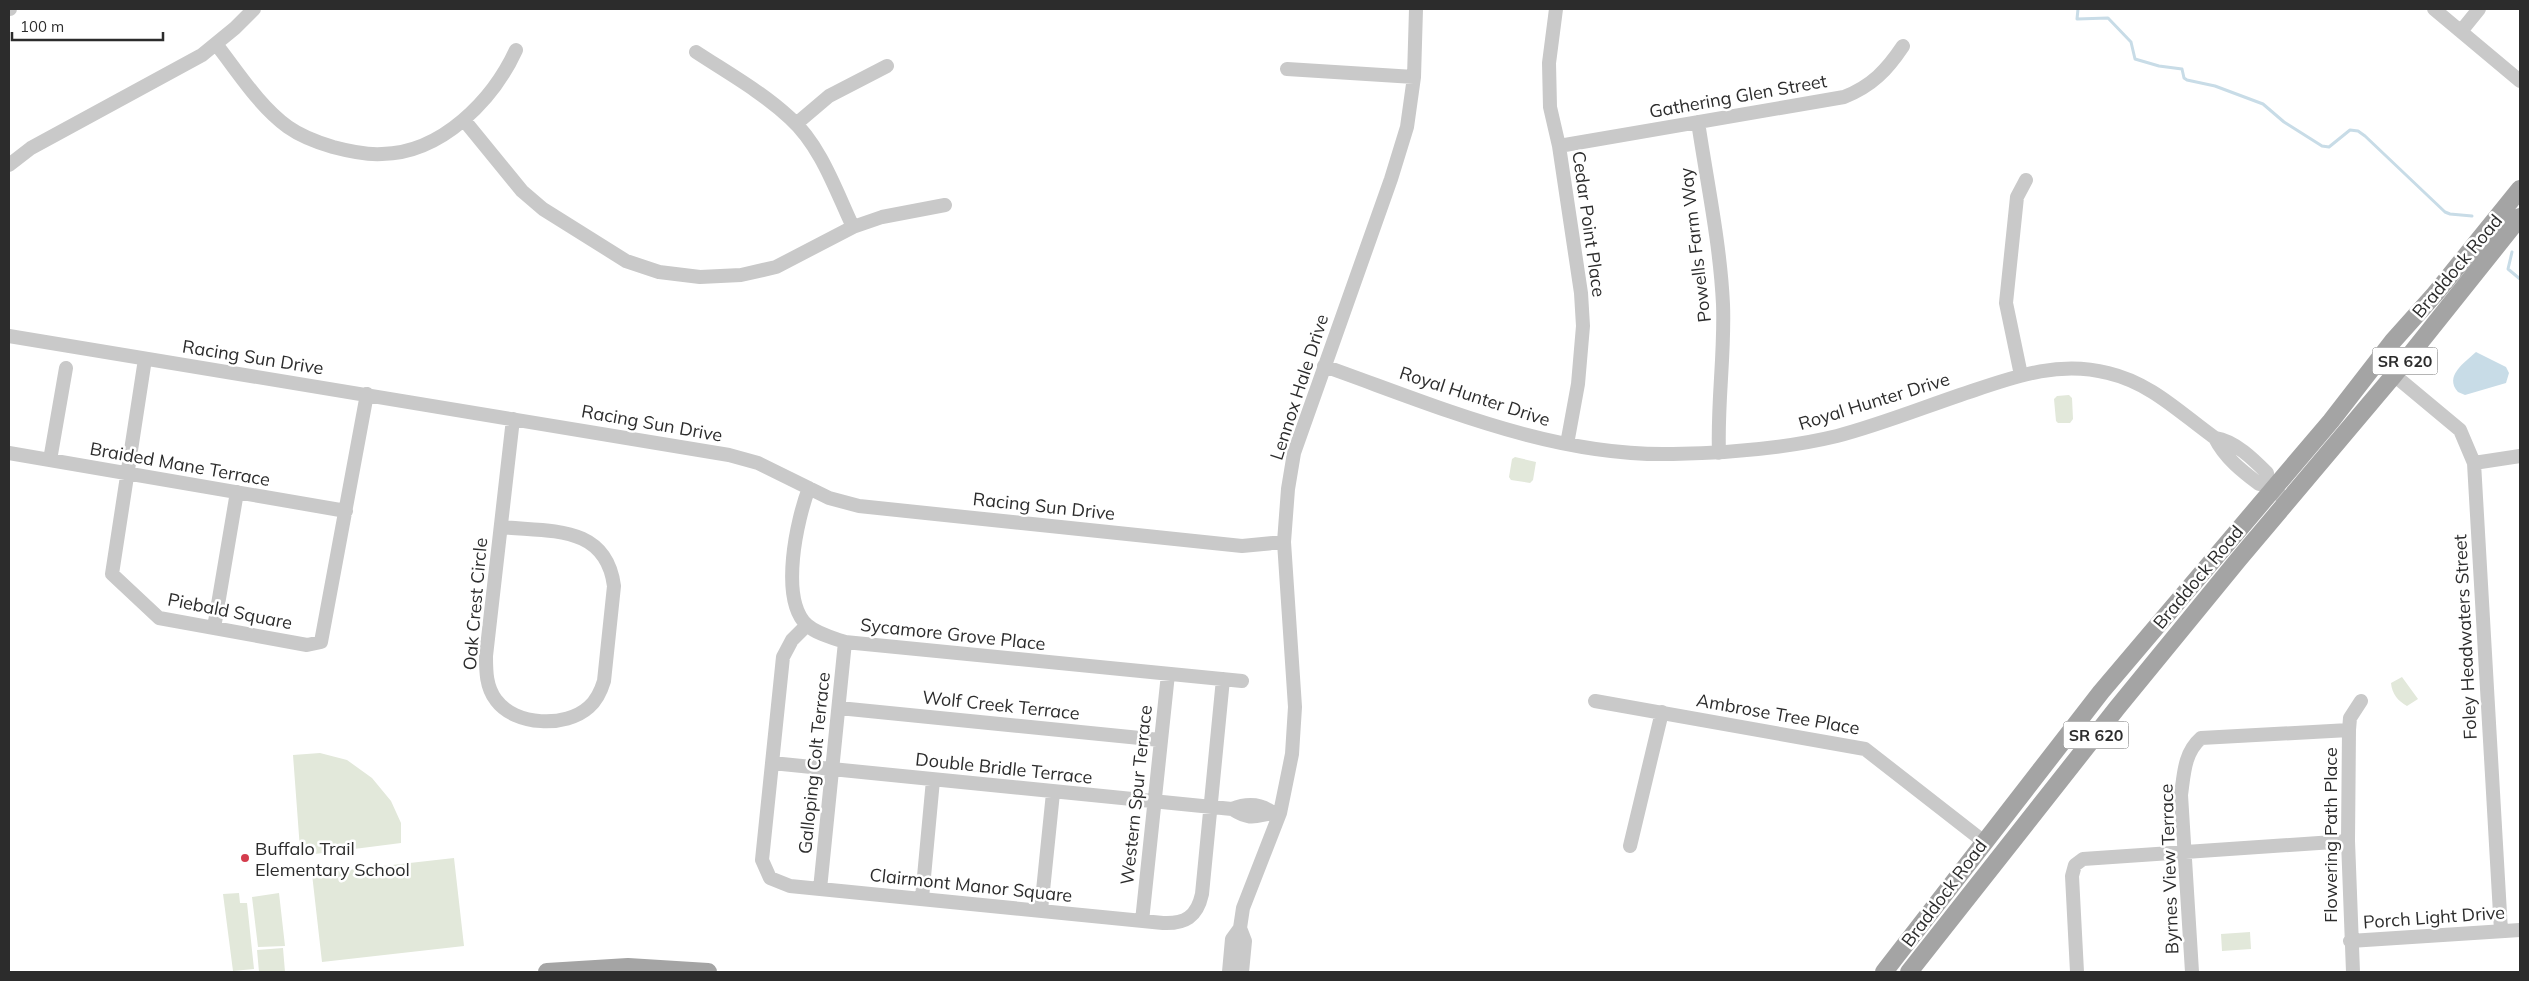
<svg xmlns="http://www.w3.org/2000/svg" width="2529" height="981" font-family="Mulish,sans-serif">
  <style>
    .green { fill: #e2e8da }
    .water { fill: #c8dce7 }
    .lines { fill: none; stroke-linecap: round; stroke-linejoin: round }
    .stream { stroke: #c8dce7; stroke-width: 3 }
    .minor { stroke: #c9c9c9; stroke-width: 14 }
    .major { stroke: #a4a4a4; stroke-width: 18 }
    .poi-dot { fill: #d43c4d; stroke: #fff; stroke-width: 2 }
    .labels { text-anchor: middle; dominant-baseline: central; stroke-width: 5; stroke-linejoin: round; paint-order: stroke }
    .shield { fill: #fff; stroke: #6b6b6b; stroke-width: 1 }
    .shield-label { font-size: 16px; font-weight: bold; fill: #2c2c2c }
    .street-label { font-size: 18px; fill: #2c2c2c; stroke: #fff }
    .poi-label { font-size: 18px; fill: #2c2c2c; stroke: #fff; text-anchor: start }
  </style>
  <rect width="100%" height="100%" fill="#fff"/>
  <path class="green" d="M2069,395L2072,398L2073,419L2070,423H2058L2056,421L2054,399L2057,396Z
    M1515,457L1536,462L1533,480L1530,483L1511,480L1509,477L1512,459Z
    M2402,677L2418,699L2407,706C2398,701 2392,694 2391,683Z
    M320,753L347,760L372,778L391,801L401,823V843L307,855L300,849L293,755Z
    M454,858L464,946L322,962L312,874Z
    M239,893L240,903H247L254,969L233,971L223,894Z
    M279,893L285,946L258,947L252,897Z
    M2250,932L2251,949L2222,951L2221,934Z
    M283,948L285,972H259L257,950Z"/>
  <path class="water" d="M2476,352L2506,367L2509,373L2506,383L2465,395L2458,392C2444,376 2464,363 2476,352Z"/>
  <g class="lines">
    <path class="stream" d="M2078,9L2077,19L2108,18L2131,42L2135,59L2159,66L2182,69L2184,78L2187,80L2215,86L2263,104L2284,122L2322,146L2329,147L2350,130L2358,131L2365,136L2445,212L2450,214L2472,216
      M2512,252L2508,269L2520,279"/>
    <path class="minor" d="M9,9H10
      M1556,9L1549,63L1550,107L1559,146L1581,293L1583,326L1578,384L1567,444
      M2434,9L2520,81
      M2462,30L2479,9
      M216,44C238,72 259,106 288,127C302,137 316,142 333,147C348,151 366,155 382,154C442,153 493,100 516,50
      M696,52C728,73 762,92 790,118C821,146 836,191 853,227
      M1287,69L1414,77
      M464,120L522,191L543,209L626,261L659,272L700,277L741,275L776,267L853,227L882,217L945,205
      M1698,122C1707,182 1720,243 1723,304C1725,354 1717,403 1719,453
      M796,124L829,96L887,66
      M1559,146L1844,97C1872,86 1887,70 1903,46
      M9,165L31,148L202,55L235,28L254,9
      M9,336L729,455L758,463L829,498L859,506L1242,546L1284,542
      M145,359L112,574L159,618L307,645L321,642L367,394
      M1324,366C1437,406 1552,457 1673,454C1728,453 1783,449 1837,436C1883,424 1929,405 1975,390C2019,375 2061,361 2108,373C2151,383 2180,413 2215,438C2235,441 2253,459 2267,473L2268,483L2287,502
      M2021,375L2006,303L2017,197L2026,180
      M2394,375L2460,430L2474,463L2501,931
      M2215,438C2225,458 2242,471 2259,484L2268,483
      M9,453L346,511
      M50,460L66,368
      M2474,463L2520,456
      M809,488C797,519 779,599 807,625C817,634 833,638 845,642L1242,681
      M501,527C549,532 606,524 614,586L604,681C601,691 597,700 589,707C566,728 515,726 496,700C486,687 486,671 486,656L513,419
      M807,625L792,640L783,657L762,860L770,878L790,886L1163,923C1185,924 1197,917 1202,894L1223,679
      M214,628L237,492
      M1595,701L1865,749L1983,841
      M839,708L1160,740
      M772,763L1232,809C1255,824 1259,812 1280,813
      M1232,809C1247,803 1260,803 1273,813
      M1630,846L1662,712
      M820,889L845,642
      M922,898L933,780
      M1041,910L1053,793
      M1142,921L1168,674
      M2350,941L2520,930
      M1229,972L1232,939L1240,928
      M1242,972L1245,941L1240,928L1243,908L1280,813L1292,754L1295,707L1284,542L1288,489L1294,453L1391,179L1407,127L1414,77L1416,9
      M2077,972L2072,876L2075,865L2083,859L2348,841
      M2192,972L2181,795C2184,774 2184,753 2201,738L2349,730
      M2353,972L2348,841L2349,730L2350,718L2361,701"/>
    <path class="major" d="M547,972L628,967L708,972
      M1884,972L2101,692L2331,421L2393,341L2435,294L2520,189
      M1909,972L2117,708L2238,560L2394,375L2520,217"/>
  </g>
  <circle class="poi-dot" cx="245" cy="858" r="5"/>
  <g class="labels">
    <g class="shield">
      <rect x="2372.5" y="347.5" width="65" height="27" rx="4"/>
      <rect x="2063.5" y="721.5" width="65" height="27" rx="4"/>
    </g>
    <g class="shield-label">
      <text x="2405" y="361">SR 620</text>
      <text x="2096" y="735">SR 620</text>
    </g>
    <g class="street-label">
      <text transform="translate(1738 96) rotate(-10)">Gathering Glen Street</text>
      <text transform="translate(1589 224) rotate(82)">Cedar Point Place</text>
      <text transform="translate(1695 245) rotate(-97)">Powells Farm Way</text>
      <text transform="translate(2457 266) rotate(-50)">Braddock Road</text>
      <text transform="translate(253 357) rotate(9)">Racing Sun Drive</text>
      <text transform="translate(1299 387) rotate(-72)">Lennox Hale Drive</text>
      <text transform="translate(1475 396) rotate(18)">Royal Hunter Drive</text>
      <text transform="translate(1874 401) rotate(-17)">Royal Hunter Drive</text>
      <text transform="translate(652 423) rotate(10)">Racing Sun Drive</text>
      <text transform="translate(180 464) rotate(10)">Braided Mane Terrace</text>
      <text transform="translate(1044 506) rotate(6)">Racing Sun Drive</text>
      <text transform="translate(2198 577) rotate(-50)">Braddock Road</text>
      <text transform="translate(475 604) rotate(-85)">Oak Crest Circle</text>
      <text transform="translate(230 611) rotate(11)">Piebald Square</text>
      <text transform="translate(953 634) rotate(6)">Sycamore Grove Place</text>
      <text transform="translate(2465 637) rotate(-93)">Foley Headwaters Street</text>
      <text transform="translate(1001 705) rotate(6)">Wolf Creek Terrace</text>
      <text transform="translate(1778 714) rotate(10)">Ambrose Tree Place</text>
      <text transform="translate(814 763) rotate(-84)">Galloping Colt Terrace</text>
      <text transform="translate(1004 768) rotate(6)">Double Bridle Terrace</text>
      <text transform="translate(1136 795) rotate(-84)">Western Spur Terrace</text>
      <text transform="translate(2330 835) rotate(-90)">Flowering Path Place</text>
      <text transform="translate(2169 869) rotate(-92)">Byrnes View Terrace</text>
      <text transform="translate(971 885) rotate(6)">Clairmont Manor Square</text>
      <text transform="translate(1944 893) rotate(-53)">Braddock Road</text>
      <text transform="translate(2434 917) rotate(-4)">Porch Light Drive</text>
    </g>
    <g class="poi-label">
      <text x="255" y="848">Buffalo Trail<tspan x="255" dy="21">Elementary School</tspan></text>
    </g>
  </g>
  <rect width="2529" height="981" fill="none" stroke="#2c2c2c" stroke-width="20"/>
  <path d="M12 32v8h151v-8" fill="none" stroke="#2c2c2c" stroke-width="2.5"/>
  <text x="20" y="32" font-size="15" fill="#2c2c2c" stroke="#ffffff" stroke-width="4" paint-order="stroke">100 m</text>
</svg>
